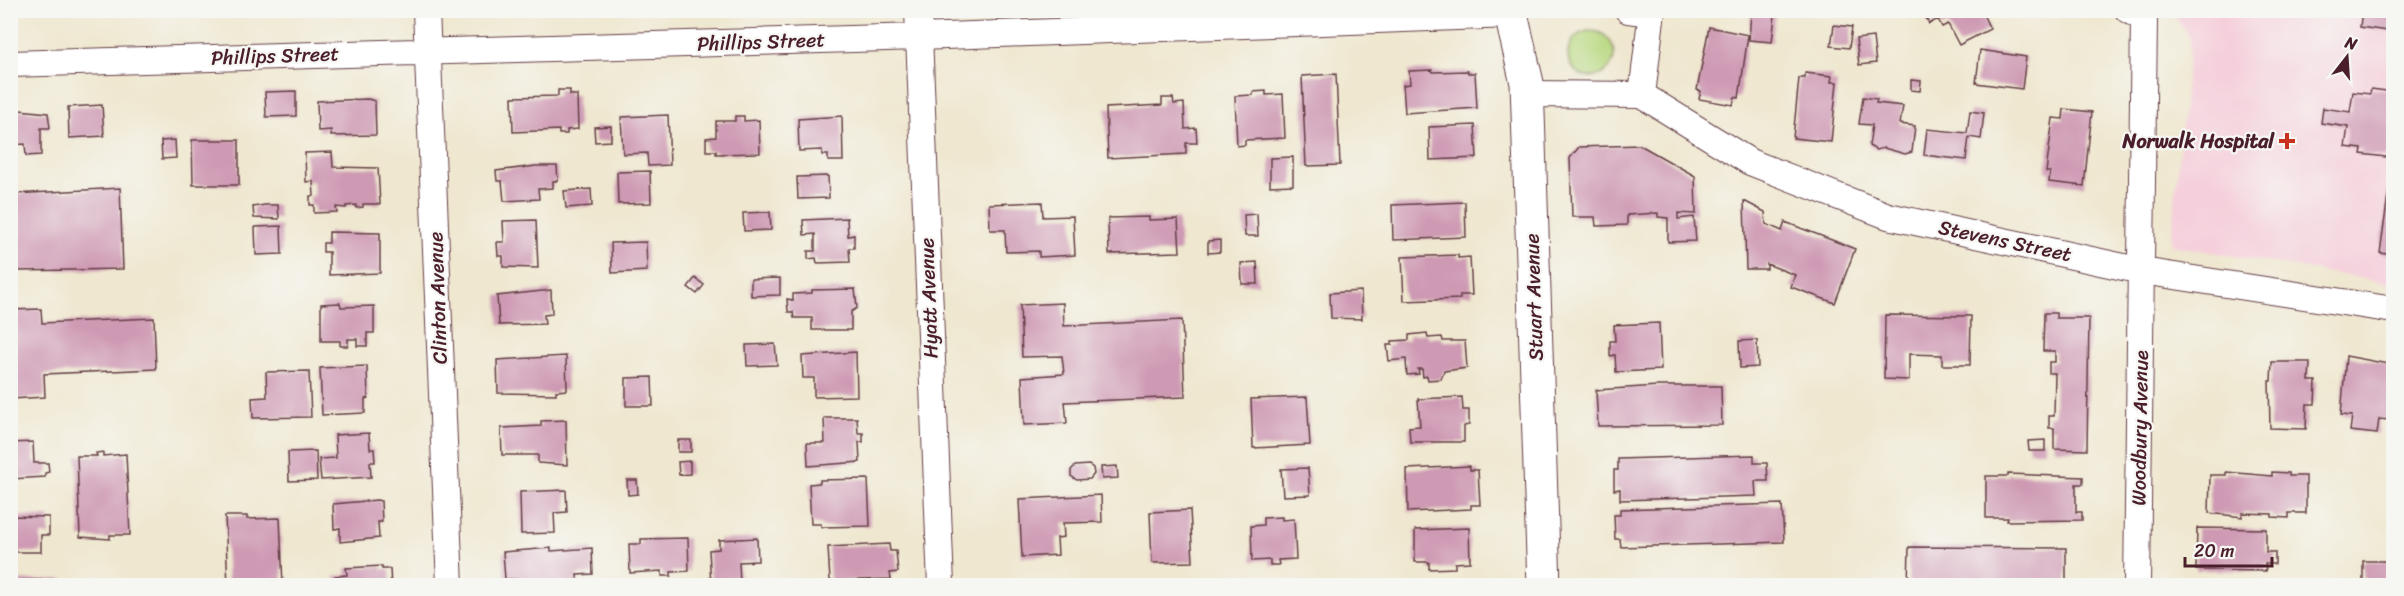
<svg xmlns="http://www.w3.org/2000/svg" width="2404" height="596" font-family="Sriracha,sans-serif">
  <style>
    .built { fill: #f5cfdb }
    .green { fill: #b8d880; stroke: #817c56; stroke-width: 1.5 }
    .building { fill: #ce99b3 }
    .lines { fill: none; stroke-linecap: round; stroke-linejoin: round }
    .street-casing { stroke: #633d44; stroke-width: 28 }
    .secondary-casing { stroke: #633d44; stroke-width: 35 }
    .street { stroke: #fff; stroke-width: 26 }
    .secondary { stroke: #fff; stroke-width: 33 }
    .poi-dot { fill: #c8321e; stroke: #f6f6f2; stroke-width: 2 }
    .labels { text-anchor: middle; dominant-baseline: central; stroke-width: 4.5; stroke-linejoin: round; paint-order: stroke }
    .street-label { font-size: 20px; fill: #4a1f2b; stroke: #f6f6f2 }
    .poi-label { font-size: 20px; font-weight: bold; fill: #4a1f2b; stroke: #f6f6f2; text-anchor: end }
  </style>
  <rect width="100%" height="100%" fill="#f6f6f2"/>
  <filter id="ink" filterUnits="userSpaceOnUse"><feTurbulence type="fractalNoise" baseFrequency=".0167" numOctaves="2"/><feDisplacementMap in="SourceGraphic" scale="12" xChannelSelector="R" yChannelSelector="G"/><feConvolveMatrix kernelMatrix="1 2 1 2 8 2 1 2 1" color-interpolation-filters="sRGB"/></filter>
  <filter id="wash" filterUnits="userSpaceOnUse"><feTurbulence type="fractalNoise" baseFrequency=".008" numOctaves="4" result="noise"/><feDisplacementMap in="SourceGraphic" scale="24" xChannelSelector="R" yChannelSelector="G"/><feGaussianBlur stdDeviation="1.35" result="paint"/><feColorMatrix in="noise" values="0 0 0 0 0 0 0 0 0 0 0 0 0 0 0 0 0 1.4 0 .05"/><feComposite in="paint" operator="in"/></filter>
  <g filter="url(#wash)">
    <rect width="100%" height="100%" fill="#efe7cf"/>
    <path class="built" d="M2171,11H2393V284L2171,245L2190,38Z"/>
    <path class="green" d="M1568 54a23 23 0 1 1 46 0a23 23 0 1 1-46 0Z"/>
    <g id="blocks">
      <path class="building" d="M1922,10H1981L1990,29L1959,45L1948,24L1942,27L1938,19L1929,24Z
        M2362,10H2394V32L2360,27Z
        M1751,12L1775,15L1772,42L1749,40Z
        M1834,25L1852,27L1849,48L1831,46Z
        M1709,27L1748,35L1739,98L1735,97L1733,105L1699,99L1701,91L1697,90Z
        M1873,37L1876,63L1859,65L1856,39Z
        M1980,50L2026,57L2022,89L1976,83Z
        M1432,70L1433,72L1468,71V73H1475L1477,108L1405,113L1403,85L1410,84L1409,71Z
        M1805,73L1832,76L1831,82H1837L1831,142L1793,138L1799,78H1805Z
        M1336,74L1340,165L1306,166L1302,76Z
        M1911,80L1921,81L1920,91L1911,90Z
        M2371,89L2394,92V158L2361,154L2362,149L2345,147L2348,127L2321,123L2323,108L2350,112L2353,92L2370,94Z
        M558,90H570V95H577L578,129L567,130V134H559V130L513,132L512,97L558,96Z
        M296,91V116L266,117L265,92Z
        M1266,91V95L1283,94L1285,138L1245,140V145L1237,146L1235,96L1253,95V92Z
        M1863,97L1877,99L1876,103L1903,106L1900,124L1915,126L1912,152L1905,154L1884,148L1876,150L1869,146L1872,125L1859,124Z
        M1162,98H1173L1174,104L1184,103L1185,129L1196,128L1197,143H1186V154L1108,158L1106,108L1162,105Z
        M368,99L375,101L376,135L331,136V130L318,131L317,101Z
        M102,105L104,136L69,138L68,107Z
        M10,109L48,113L50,128H41V155L26,156L25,144L10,145Z
        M2064,109L2092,112L2084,186L2049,182L2050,172H2046L2053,118L2063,119Z
        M1970,111L1984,113L1981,139L1969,137L1966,160L1924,155L1927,129L1967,133Z
        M668,115L670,165L648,166L647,153L623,154L621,117Z
        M735,116H744V121L759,120L760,153L716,154V151H706V138L716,137V121H735Z
        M842,116L843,161H828V155H822V150L799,151L798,119Z
        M1475,125L1477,158L1430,160L1429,127Z
        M611,126V141L595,142L594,127Z
        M175,140L176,158L162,159L161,141Z
        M192,140H239V185H193Z
        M1640,145L1695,176L1696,214L1678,213V219L1694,217L1696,241L1668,242V218L1658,217V213L1627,215V225L1596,226L1595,217H1572L1570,158L1579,147Z
        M332,152L333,167L378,168L380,204H363V207L356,208V205L346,206V208L336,207L337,212L314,213V205H310V196H314L313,181L306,182L305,153Z
        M1293,157V185L1270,186V158Z
        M536,166H557L558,181H553V188L538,189L539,199L504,201L502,181H497L496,171Z
        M2392,167H2394V255L2380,253Z
        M650,171L651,203L618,204L617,172Z
        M828,176L829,198L798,199L797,177Z
        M120,188L123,269L18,271L14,194Z
        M591,189L592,206L566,208L564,191Z
        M1744,201L1765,212L1766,224L1782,231L1785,222L1855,249L1835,303L1791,287L1795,275L1767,264V269H1746Z
        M1042,202L1043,217L1073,216L1075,255L1039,257V251L1006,252L1005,230H990L989,204Z
        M1465,202L1466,237L1393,240L1392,205Z
        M265,205H278L279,219L254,218L253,207Z
        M770,212L771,230L744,231L743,213Z
        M1257,214L1258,236H1245L1244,215Z
        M1149,217V220L1178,219L1180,252L1109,254L1108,218Z
        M847,218L848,236L854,235V248H849L850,262L817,263L816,258L808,259V251H815V234L804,235L803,220Z
        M536,220L538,268L503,267V256H498L497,242H504L503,221Z
        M281,226L282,254L256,255L255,227Z
        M329,232L380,233V273L329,275V252H323V243H329Z
        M1220,240V252L1208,253V241Z
        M646,242L647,271L612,273L611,243Z
        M1458,255V258L1470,257L1472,295H1460V299L1404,301L1402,257Z
        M1257,262L1258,284H1242L1241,263Z
        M695,278L704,285L697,294L688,287Z
        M780,278V295L751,296V279Z
        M855,289L857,308L851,312V330H812V318H794L793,312H788L787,299L793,300V294L812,293V290Z
        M551,290L552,314L544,315L545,324L499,325L497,296Z
        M1361,291L1362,319L1331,318L1330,293Z
        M340,303L341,307L374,306V333H367V346H357V339H348V346H340V341H321V304Z
        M1063,303L1064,326L1182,320L1185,397L1065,402L1067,423L1024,425L1022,377L1064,374L1062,356L1022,357L1020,305Z
        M41,309L42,323L154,318L156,369L44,374L45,397L11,399L10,310Z
        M2044,313H2056V318H2089L2087,450L2054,449V428H2049V416H2054L2055,373H2049V362H2055V351H2043Z
        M1885,315L1971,316L1970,365H1942V355L1909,354V380L1884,379Z
        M1659,323L1661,370L1616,372L1615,355L1610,356V341H1615L1614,325Z
        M1427,333L1428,338L1442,337L1443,341H1465L1467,368L1444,371L1441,379L1428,380L1427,376L1423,377L1422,369H1418L1419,374L1407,375L1406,359L1389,361L1387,345H1392V341L1409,340V335Z
        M1757,340L1758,367L1740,368L1739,341Z
        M775,344L777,365L747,366L746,345Z
        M856,352L857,396L814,397V378H803L802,356Z
        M566,356L567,390L556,391V394L498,393L497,360Z
        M2346,356L2394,365V403H2391L2389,420L2379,419L2377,434L2350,431L2352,416L2341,415Z
        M2272,362H2310L2309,381H2316L2315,404H2307L2306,429L2270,428L2269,381H2271Z
        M367,366L368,398L365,399V413L322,415L320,368Z
        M309,371L311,417L253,418L252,398L267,397L266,372Z
        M652,377L653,406H626V378Z
        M1658,386H1721L1722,425L1598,426L1596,390Z
        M1307,397L1310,445L1253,448L1251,399Z
        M1462,397L1463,410H1469V425L1464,426V442H1410L1409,427L1420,426L1418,399Z
        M824,418H857L858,433H863V442H859L860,462L808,466L807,443H825Z
        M566,420L567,465L538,463V455H502L501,428L541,426V421Z
        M369,433L370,449H374L375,462H370L371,477L321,480L319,459L336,458L335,435Z
        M678,440H691V452H678Z
        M2045,440V451H2029L2028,441Z
        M33,442L34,463H48L49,472L45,473V477L10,479V443Z
        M316,451L317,480L289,481L288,452Z
        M103,452V456L126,454L130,535H110V539L80,537L77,456H97L96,453Z
        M1754,455V463H1767L1768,481H1755L1756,496L1620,500V489L1614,490V470H1618V459Z
        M690,461V474L679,475L678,462Z
        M1089,465L1093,468L1094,474L1090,479L1077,480L1071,476V470L1075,466Z
        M1117,466L1118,478L1102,479L1101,467Z
        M1470,466V470H1478L1480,505H1471V509L1408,512L1407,469Z
        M1308,468L1310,495L1283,496L1281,469Z
        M2226,472L2272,476V472L2289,473V476H2306V513H2289V518L2272,517V514L2242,513V517L2209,513L2210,475H2226Z
        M2008,474L2083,477V484H2076V512H2082V520L2007,521L2008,518H1986V476H2008Z
        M868,479L870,526L821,527V524H811L809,484L820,483V480Z
        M627,480H637L638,494L628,495Z
        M566,490L567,512L554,513L555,533L521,534L520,492Z
        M1101,495L1102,522L1063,523L1064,537L1057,538L1058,555L1022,557L1019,499Z
        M377,500L381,501L382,522H378L379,538L340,542V528L334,529L333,504Z
        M1782,504L1784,542L1621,547L1620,539H1615L1614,515H1620V509Z
        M1190,510L1193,562L1152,563L1150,512Z
        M10,516L49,517V535H41V552H10Z
        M225,516H247V519L280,518L283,586H228Z
        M1282,517V520L1294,519L1296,559L1278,560L1279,565H1270V560L1252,561L1251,526L1263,525V518Z
        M1469,528L1470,562L1455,563V568L1429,569V562H1415V530Z
        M2197,528L2266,529V552H2275V564H2265L2266,571L2196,570Z
        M688,538L689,571L671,572V576H662V571L630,573L629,544H641V539Z
        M757,538L758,561L739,562L740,584L711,586L709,550L719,549V540Z
        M889,544L890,551H896L898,572L890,573L891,579L830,581L828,547Z
        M1909,547L2066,548V586L1908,585Z
        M551,548V551L592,548L593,574L577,575L578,584L562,586H531L530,580L505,579L503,552Z
        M2363,561H2391V586H2363Z
        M382,566V569H390L391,586H336L335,576L347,575L346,568Z
        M64,579L65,586H10V581Z"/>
    </g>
  </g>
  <g filter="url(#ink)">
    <use href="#blocks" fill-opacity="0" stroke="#633d44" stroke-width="1.5"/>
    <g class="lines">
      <defs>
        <path id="street" d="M426,10L450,586
          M918,10L941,586
          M1628,10L1652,13
          M2128,10L2144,18L2137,586
          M10,64L919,37L1511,15
          M1527,94L1642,95L1750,162L1888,216L2142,271L2394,310
          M1642,95L1652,10"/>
        <path id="secondary" d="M1510,10L1527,83L1544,586"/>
      </defs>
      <use href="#street" class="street-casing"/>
      <use href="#secondary" class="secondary-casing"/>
      <use href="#street" class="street"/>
      <use href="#secondary" class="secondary"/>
    </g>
  </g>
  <path class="poi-dot" d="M2284 132h6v6h6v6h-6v6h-6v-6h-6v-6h6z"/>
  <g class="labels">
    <g class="street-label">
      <text transform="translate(761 42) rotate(-2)">Phillips Street</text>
      <text transform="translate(275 56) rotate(-2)">Phillips Street</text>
      <text transform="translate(2005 241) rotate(12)">Stevens Street</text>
      <text transform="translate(1534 297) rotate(-92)">Stuart Avenue</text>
      <text transform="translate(438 298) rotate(-92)">Clinton Avenue</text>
      <text transform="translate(929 298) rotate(-92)">Hyatt Avenue</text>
      <text transform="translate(2140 428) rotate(-89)">Woodbury Avenue</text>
    </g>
    <g class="poi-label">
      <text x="2274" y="141">Norwalk Hospital</text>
    </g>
  </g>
  <rect width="2404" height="596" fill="none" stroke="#f6f6f2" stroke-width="36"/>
  <g transform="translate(2347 57) rotate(17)" stroke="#f6f6f2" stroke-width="4.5" paint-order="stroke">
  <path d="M0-4.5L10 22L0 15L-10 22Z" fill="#4a1f2b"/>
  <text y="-9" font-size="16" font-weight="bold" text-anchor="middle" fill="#4a1f2b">N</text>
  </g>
  <path d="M2185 557v9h87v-9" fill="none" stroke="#4a1f2b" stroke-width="3"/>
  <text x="2194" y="557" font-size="18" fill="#4a1f2b" stroke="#f6f6f2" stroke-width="4.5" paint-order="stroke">20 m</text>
</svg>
